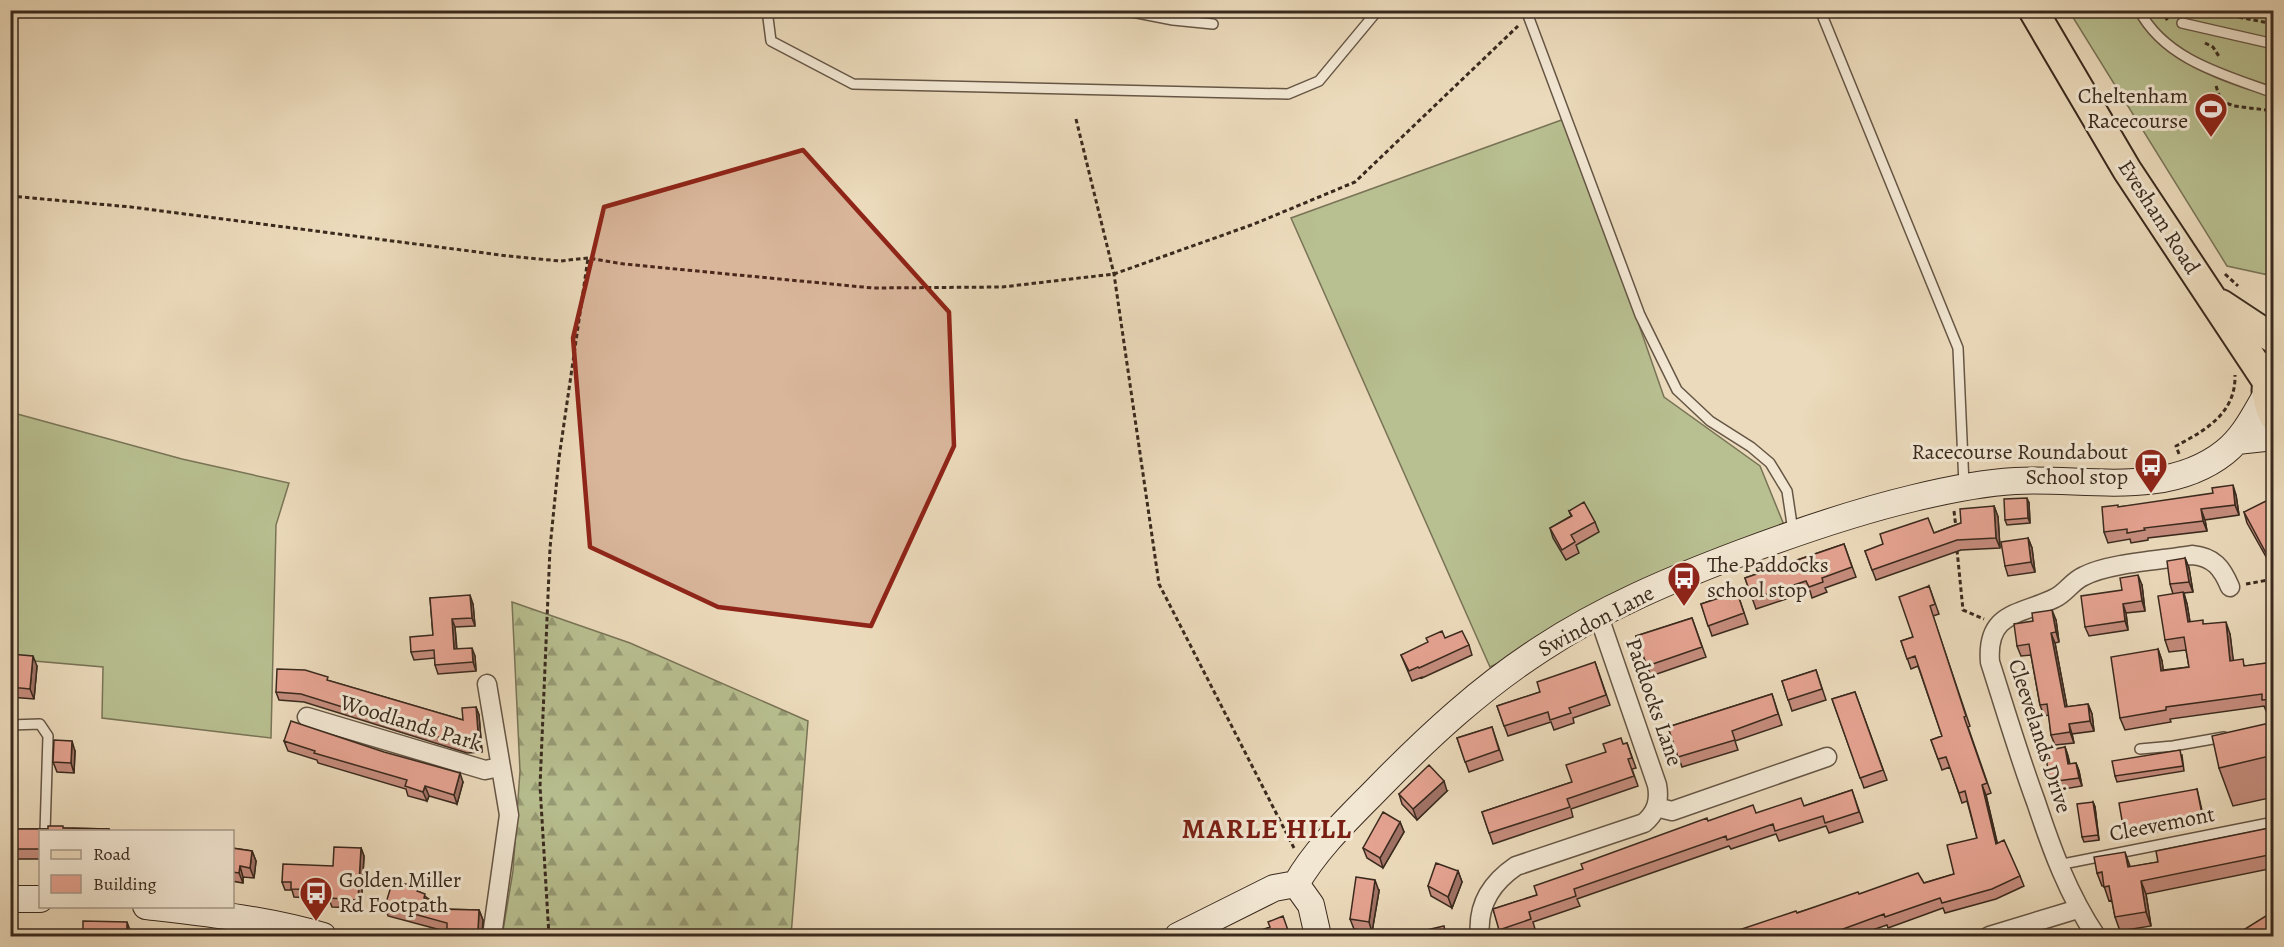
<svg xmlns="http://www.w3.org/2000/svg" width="2284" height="947" font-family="Alegreya,serif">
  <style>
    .grass { fill: #b8bf90; stroke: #797457; stroke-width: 1.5 }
    .forest { fill: url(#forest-firs); stroke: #797457; stroke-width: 1.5 }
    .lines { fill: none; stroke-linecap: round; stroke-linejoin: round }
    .lane-casing { stroke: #665645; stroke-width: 12 }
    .street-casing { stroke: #665645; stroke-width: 21 }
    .secondary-casing { stroke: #3a2a1e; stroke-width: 28 }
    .primary-casing { stroke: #3a2a1e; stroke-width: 32 }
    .path { stroke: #3a2a1e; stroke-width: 3; stroke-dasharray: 4.5 3; stroke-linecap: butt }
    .lane { stroke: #f2e7d3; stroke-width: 9 }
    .street { stroke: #f2e7d3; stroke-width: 18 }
    .secondary { stroke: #f2e7d3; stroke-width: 26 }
    .primary { stroke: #ebdabb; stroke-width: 28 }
    .wall { fill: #c58c7d; stroke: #3a2a1e; stroke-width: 1.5 }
    .shaded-wall { fill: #a07266; stroke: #3a2a1e; stroke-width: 1.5 }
    .building { fill: #e5a391; stroke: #3a2a1e; stroke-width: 1.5 }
    .marked { fill: #8f2418; fill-opacity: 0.2; stroke: #8f2418; stroke-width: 4.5; stroke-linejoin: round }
    .labels { text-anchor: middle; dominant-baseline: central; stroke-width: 6; stroke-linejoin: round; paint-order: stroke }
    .poi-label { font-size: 22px; fill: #3a2a1e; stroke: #f2e7d3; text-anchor: end }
    .street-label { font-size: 22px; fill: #3a2a1e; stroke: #f2e7d3 }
    .district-label { font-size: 28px; font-weight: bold; letter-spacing: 1.5px; fill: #7a1f14; stroke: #f2e7d3 }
  </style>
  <defs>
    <pattern id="forest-firs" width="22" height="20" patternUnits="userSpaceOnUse" patternTransform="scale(1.5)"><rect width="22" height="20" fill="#b8bf90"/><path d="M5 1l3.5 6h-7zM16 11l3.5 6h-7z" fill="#979b75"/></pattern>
  </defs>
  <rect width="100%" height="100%" fill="#ebdabb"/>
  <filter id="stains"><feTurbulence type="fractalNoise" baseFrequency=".00333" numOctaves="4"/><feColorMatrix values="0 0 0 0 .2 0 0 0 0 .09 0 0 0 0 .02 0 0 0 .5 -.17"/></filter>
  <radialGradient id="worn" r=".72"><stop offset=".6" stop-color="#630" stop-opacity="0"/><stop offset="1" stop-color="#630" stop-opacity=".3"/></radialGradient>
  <path class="grass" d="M2069,11H2273V276L2227,266Z
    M1567,118L1664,397L1760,466L1784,525L1490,667L1291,218Z
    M10,412L182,459L289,483L276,525L271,738L102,718L103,667L11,659Z"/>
  <path class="forest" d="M512,602L630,643L808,721L791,936H502L513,871L520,771Z"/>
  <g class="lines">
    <defs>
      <path id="lane" d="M767,10L771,41L853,84L1288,94L1319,81L1378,10
        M1122,10L1173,20L1213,24
        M1526,10L1640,315L1677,390L1710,421L1751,447L1770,463L1787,491L1793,531
        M1820,10L1958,348L1964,485
        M2139,10C2165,60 2225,75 2274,93
        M2182,23L2274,44
        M10,725L40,724L48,736L45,832
        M2140,749L2173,746L2224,737
        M2058,865L2274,822"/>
      <path id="street" d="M487,684L509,815L492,936
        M307,717L485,770L500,767
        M1656,807L1672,811L1827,757
        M1480,936C1477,906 1491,883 1516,866L1644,823C1656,813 1660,801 1657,785L1598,614
        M1989,936L2078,909
        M2096,936C2068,894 2052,850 2036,802C2019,756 2005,709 1990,662C1986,611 2021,615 2055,598C2066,593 2072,581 2084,576C2109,563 2163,560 2192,555C2214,557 2222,568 2230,587"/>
      <path id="secondary" d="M2237,441L2274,437
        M1296,884C1318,846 1350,817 1381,785C1431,734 1481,688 1541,649C1603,608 1672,579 1741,553C1797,532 1855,512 1914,498C1947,490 1981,483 2015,481C2084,477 2166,499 2225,452C2243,438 2254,416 2265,397
        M1296,884L1311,905L1318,936
        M10,899H40
        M146,906C206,913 265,919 323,936
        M1178,936L1274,888L1296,884"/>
      <path id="primary" d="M2033,10L2127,170L2266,380
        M2221,304L2274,339
        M2274,364C2264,386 2264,395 2274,417"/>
    </defs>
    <use href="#lane" class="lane-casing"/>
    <use href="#street" class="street-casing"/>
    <use href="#secondary" class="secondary-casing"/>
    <use href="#primary" class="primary-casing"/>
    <path class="path" d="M2161,10L2168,21
      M2202,10L2274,24
      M2062,15L2127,16
      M2205,43L2213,47L2220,58
      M2216,86L2221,101L2234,106L2274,111
      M1076,119L1114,274L1159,584L1294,848
      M10,196L131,207L508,256L560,261L588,258L624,264L873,288L1002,287L1114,274L1254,224L1355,182L1518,26
      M2225,274L2238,286
      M2179,454L2176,446C2206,430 2236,413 2235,375
      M1954,511L1956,528
      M1957,550L1963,610L1984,619
      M2246,584L2274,579
      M549,936L540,786L550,548L559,458L588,258"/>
    <use href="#lane" class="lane"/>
    <use href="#street" class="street"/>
    <use href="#secondary" class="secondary"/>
    <use href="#primary" class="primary"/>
  </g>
  <path class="wall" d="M2236,495L2239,515L2205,520L2207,531L2148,538V540L2131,543L2130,539L2108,543L2104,532L2118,507Z
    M2029,503L2030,523L2007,525L2005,520Z
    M1994,506L1998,517L2000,548L1961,550L1876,580L1865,551L1934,533L1961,523Z
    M2274,510V571L2247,523L2244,512Z
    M1569,511L1595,522L1599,532L1576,545L1579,553L1566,560L1553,538L1550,528L1571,516Z
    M2028,538L2032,548L2035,572L2008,576L2005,566Z
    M1844,544L1856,577L1825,588L1827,592L1812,598L1810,591L1756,609L1745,578Z
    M2185,558L2189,568L2193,592L2184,593L2187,604L2190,622L2204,624L2230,634L2233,661L2246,666L2274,662V712L2267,713L2264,706L2170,719L2171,722L2125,730L2120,718L2158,649L2162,661L2163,670L2189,667L2186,650L2169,652L2165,640L2173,594L2170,584Z
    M2142,585L2145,611L2126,613L2128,630L2089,636L2085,627L2122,590Z
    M1929,586L1939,614L1933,616L1970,726L1968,727L1991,793L1986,795L1997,843L2020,876L2024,886L1996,899L1945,913L1943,908L1888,928L1887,925L1855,936H1721L1859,894L1924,883L1954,874L1977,838L1967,801L1962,803L1950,767L1942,770L1931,740L1942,736L1918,666L1911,669L1901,641L1913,637Z
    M1737,592L1748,624L1712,636L1701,604Z
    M430,598L473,604L475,626L455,627L457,649L475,656L476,671L438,674L435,665V658L414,660L411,652L433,635Z
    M1692,618L1706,657L1651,676L1636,636Z
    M2056,620L2059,642L2055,643L2067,707L2088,704L2092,714L2094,731L2072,734L2074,743L2055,745L2051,735L2049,715L2044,716L2040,705L2031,655L2021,656L2017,646L2033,621Z
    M1445,638L1469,645L1472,655L1422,678V677L1412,681L1401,655Z
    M10,654L37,666L34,699L10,697Z
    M1595,662L1610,705L1573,718L1574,723L1554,730L1551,722L1508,736L1497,706L1540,692Z
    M1816,670L1826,700L1792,711L1782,681Z
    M330,681L463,720L476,707L479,715L482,752L467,753L304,702L279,700L276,692Z
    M1855,692L1887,780L1864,788L1832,699Z
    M1772,694L1782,725L1735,741L1738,750L1682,767L1668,727Z
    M2274,722V797L2233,806L2219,768Z
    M1492,727L1503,760L1469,772L1457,738Z
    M284,741L463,782L457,804L429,796L427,801L408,796L406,789L318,763L317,760L288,751Z
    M1627,743L1636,768L1632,769L1638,786L1571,809L1573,817L1493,844L1482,812L1572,782L1606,752Z
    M2065,747L2068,756L2070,764L2076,763L2079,771L2082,786L2053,791L2050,782Z
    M75,751L74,773L57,772L53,762Z
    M2182,755L2184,771L2117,782L2115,776Z
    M2197,789L2204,819L2166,827L2167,830L2126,837L2124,832Z
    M1852,790L1863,822L1829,833L1826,826L1779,841L1776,834L1731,849L1729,846L1577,899L1580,906L1533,922L1535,929L1512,936H1502L1493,909L1537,895L1583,869L1708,821L1804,806Z
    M1447,791L1417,820L1402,804L1399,794Z
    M2093,802L2095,807L2099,840L2084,842L2082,837Z
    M1400,822L1404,832L1383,868L1367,858L1363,848Z
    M2274,827V868L2146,894L2151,926L2120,931L2115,917L2112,900L2109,901L2104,886H2102L2097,873L2158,862Z
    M64,828L109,829L110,831H40V859H10V829H48Z
    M232,848L252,851L256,861L254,878L243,877V883L232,881Z
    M361,848L364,856L361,908L332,907L329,899L294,897L292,890H285L282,882L333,866Z
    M1458,871L1462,882L1452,908L1431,896L1428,886Z
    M1379,891L1372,932L1354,929L1350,919Z
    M420,892L441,909L479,910L483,920L482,936H450L448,932L388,916L385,906Z"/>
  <path class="shaded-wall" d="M2233,485L2236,495L2239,515L2235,505Z
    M2027,498L2029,503L2030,523L2028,518Z
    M1994,506L1998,517L2000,548L1996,538Z
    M2201,509L2205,520L2207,531L2203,521Z
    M2028,538L2032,548L2035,572L2031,562Z
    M2185,558L2189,568L2193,592L2189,582Z
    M2138,575L2142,585L2145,611L2142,601Z
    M2183,592L2187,604L2192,634L2188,622Z
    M470,595L473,604L475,626L472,618Z
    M2123,604L2126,613L2128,630L2125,621Z
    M2052,610L2056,620L2059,642L2056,632Z
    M452,619L455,627L457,657L454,649Z
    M2226,622L2230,634L2235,673L2230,661Z
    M2051,633L2055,643L2069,717L2065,707Z
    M472,648L475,656L476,671L473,662Z
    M2158,649L2162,661L2165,683L2161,671Z
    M33,656L37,666L34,699L30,689Z
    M2088,704L2092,714L2094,731L2090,721Z
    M476,707L479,715L482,752L479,744Z
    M2069,724L2072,734L2074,743L2070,732Z
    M72,741L75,751L74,773L71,763Z
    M2065,747L2068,756L2071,772L2068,764Z
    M2076,763L2079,771L2082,786L2079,778Z
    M460,773L463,782L457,804L454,795Z
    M1444,781L1447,791L1417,820L1413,809Z
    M1982,785L1986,795L2000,854L1996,844Z
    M425,786L429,796L427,801L423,792Z
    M2093,802L2095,807L2099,840L2098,835Z
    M1400,822L1404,832L1383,868L1380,858Z
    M361,848L364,856L361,908L358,900Z
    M252,851L256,861L254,878L250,868Z
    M2125,852L2130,866L2133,881L2128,867Z
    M240,866L243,877V883L239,873Z
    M1458,871L1462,882L1452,908L1448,897Z
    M1375,880L1379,891L1372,932L1369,922Z
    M2141,881L2146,894L2151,926L2146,912Z
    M479,910L483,920L482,936H480L478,930Z
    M127,922L131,933V936H127Z"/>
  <path class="building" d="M2233,485L2235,505L2201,509L2203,521L2144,528L2145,530L2127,533V529L2104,532L2102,507L2118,505V507L2213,493L2212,488Z
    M2027,498L2028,518L2005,520L2004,499Z
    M2268,500L2274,510V568L2244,512Z
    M1584,502L1595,522L1571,535L1575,542L1562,550L1550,528L1572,516L1569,511Z
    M1994,506L1996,538L1957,540L1872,570L1865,551L1883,544L1880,534L1928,518L1934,533L1961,523L1960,509Z
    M2028,538L2031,562L2005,566L2001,542Z
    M1844,544L1852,567L1822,578L1823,582L1809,587L1806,581L1752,599L1745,578Z
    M2185,558L2189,582L2170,584L2167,561Z
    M2138,575L2142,601L2123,604L2125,621L2085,627L2081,596L2122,590L2120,578Z
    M1929,586L1935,604L1930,606L1966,716L1964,717L1987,783L1982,785L1996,844L2004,840L2020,876L1992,889L1942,903L1940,898L1885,917L1884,914L1824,936L1823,933L1815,936H1721L1796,911L1797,913L1858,892L1859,894L1918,873L1924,883L1954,874L1947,845L1977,838L1965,791L1959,793L1946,757L1938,759L1931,740L1942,736L1915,656L1907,659L1901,641L1913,637L1899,597Z
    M1737,592L1744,613L1708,626L1701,604Z
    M2183,592L2188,622L2203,620V624L2226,622L2230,661L2243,659L2244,666L2274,662V699L2262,700V694L2166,707V710L2120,718L2111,657L2158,649L2161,671L2189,667L2184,637L2165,640L2158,596Z
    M470,595L472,618L452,619L454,649L472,648L473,662L435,665L434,650L411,652L410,637L433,635L430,598Z
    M2052,610L2056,632L2051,633L2065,707L2088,704L2090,721L2069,724L2070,732L2051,735L2047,704L2040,705L2029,644L2017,646L2014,624L2033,621L2032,613Z
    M1692,618L1702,647L1647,666L1636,636Z
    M1442,631L1445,638L1462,631L1469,645L1419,668L1418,667L1409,671L1401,655L1428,642L1426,638Z
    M10,654L33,656L30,689L10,687Z
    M1595,662L1606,695L1569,708L1571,713L1550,720L1548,712L1504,726L1497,706L1540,692L1537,682Z
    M277,669L305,670L328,677L327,680L463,720L462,708L476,707L479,744L464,745L301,694L276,692Z
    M1816,670L1822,689L1788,700L1782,681Z
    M1855,692L1883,770L1860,778L1832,699Z
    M1772,694L1778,714L1732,731L1735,740L1678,757L1668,727Z
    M291,721L384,752L460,773L454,795L425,786L423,792L405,786L407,780L314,753L315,751L284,741Z
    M2274,722V755L2219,768L2212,736Z
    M1492,727L1499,750L1465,762L1457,738Z
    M1621,738L1623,744L1627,743L1632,758L1628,759L1634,776L1567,799L1570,807L1489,833L1482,812L1572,782L1566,765L1606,752L1603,744Z
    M54,740L72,741L71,763L53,762Z
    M2065,747L2068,764L2076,763L2079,778L2050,782L2045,751Z
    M2180,750L2183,766L2115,776L2112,761Z
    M1429,765L1444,781L1413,809L1399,794Z
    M2197,789L2202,814L2165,822V825L2124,832L2119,803Z
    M1852,790L1859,812L1825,823L1823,816L1775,831L1773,824L1727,840L1726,836L1574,889L1576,896L1529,912L1531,919L1499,930L1493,909L1537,895L1534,886L1583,869L1581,864L1707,818L1708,821L1753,805L1756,813L1801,798L1804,806Z
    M2093,802L2098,835L2082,837L2077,804Z
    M1383,812L1400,822L1380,858L1363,848Z
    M48,826H63V828L109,829V831H40V849H10V829H48Z
    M2274,827V854L2141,881L2146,912L2115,917L2109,886L2104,887L2102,872L2097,873L2094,857L2125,852L2128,867L2158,862L2156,851Z
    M334,847L361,848L358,900L329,898L330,890L291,889V882H282L283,864L333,866Z
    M232,848L252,851L250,868L240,866L239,873L232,872Z
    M1436,863L1458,871L1448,897L1428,886Z
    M1356,877L1375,880L1369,922L1350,919Z
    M393,880L418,888L417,891L425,894L424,898L439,902L436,909L479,910L478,930L447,929V923L385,906Z
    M2269,914L2274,921V936H2250L2245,929Z
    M1283,916L1290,936H1245L1270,927L1268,922Z
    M83,921L127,922V936H83Z
    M1444,926L1446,936H1423L1422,931Z
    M198,931H225V936H198Z
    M2185,931L2189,936H2176Z
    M10,933L49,934V936H10Z"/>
  <path class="marked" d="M803,150L949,312L954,446L871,626L718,607L590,547L573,338L604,207Z"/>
  <defs>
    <symbol id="stadium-pin" viewBox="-11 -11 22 30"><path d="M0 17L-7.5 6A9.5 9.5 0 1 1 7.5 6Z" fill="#8f2418" stroke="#f2e7d3"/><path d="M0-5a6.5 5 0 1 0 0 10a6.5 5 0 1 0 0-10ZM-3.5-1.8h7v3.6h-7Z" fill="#fff"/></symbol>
    <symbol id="bus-pin" viewBox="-11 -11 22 30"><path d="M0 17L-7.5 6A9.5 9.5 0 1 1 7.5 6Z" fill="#8f2418" stroke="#f2e7d3"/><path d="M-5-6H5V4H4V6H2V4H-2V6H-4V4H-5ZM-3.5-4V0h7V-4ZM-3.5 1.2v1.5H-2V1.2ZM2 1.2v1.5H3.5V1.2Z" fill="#fff"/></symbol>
  </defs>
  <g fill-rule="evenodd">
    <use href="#stadium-pin" x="2192" y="90" width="38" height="52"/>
    <use href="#bus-pin" x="2132" y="446" width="38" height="52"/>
    <use href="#bus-pin" x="1665" y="559" width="38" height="52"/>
    <use href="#bus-pin" x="297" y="874" width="38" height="52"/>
  </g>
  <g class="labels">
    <g class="poi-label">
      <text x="2188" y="96">Cheltenham<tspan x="2188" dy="25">Racecourse</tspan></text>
      <text x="2128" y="452">Racecourse Roundabout<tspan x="2128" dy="25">School stop</tspan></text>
      <text x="1707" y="565" text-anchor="start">The Paddocks<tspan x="1707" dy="25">school stop</tspan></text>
      <text x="339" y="880" text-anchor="start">Golden Miller<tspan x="339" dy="25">Rd Footpath</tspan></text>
    </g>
    <g class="street-label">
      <text transform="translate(2159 217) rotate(57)">Evesham Road</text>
      <text transform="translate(1596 621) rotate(-28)">Swindon Lane</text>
      <text transform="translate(1654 702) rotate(71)">Paddocks Lane</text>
      <text transform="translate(411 723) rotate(17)">Woodlands Park</text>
      <text transform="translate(2040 736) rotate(72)">Cleevelands Drive</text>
      <text transform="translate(2162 824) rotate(-11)">Cleevemont</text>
    </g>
    <g class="district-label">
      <text x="1267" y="829">MARLE HILL</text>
    </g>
  </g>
  <rect width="2284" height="947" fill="none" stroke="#ebdabb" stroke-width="36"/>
  <rect x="12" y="12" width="2260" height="923" fill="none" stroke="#3a2a1e" stroke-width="3"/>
  <rect x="18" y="18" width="2248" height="911" fill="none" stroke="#3a2a1e" stroke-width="1.5"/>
  <rect x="39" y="830" width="195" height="78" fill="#f2e7d3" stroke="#a89b8b" stroke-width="1.5"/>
  <rect x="51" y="850" width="30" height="9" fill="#ebdabb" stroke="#a89b8b" stroke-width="1.5"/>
  <text x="93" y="860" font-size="18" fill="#3a2a1e">Road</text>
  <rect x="51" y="875" width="30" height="18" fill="#e5a391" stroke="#a89b8b" stroke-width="1.5"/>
  <text x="93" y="890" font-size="18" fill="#3a2a1e">Building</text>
  <rect width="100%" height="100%" filter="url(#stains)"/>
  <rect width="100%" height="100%" fill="url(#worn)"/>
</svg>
